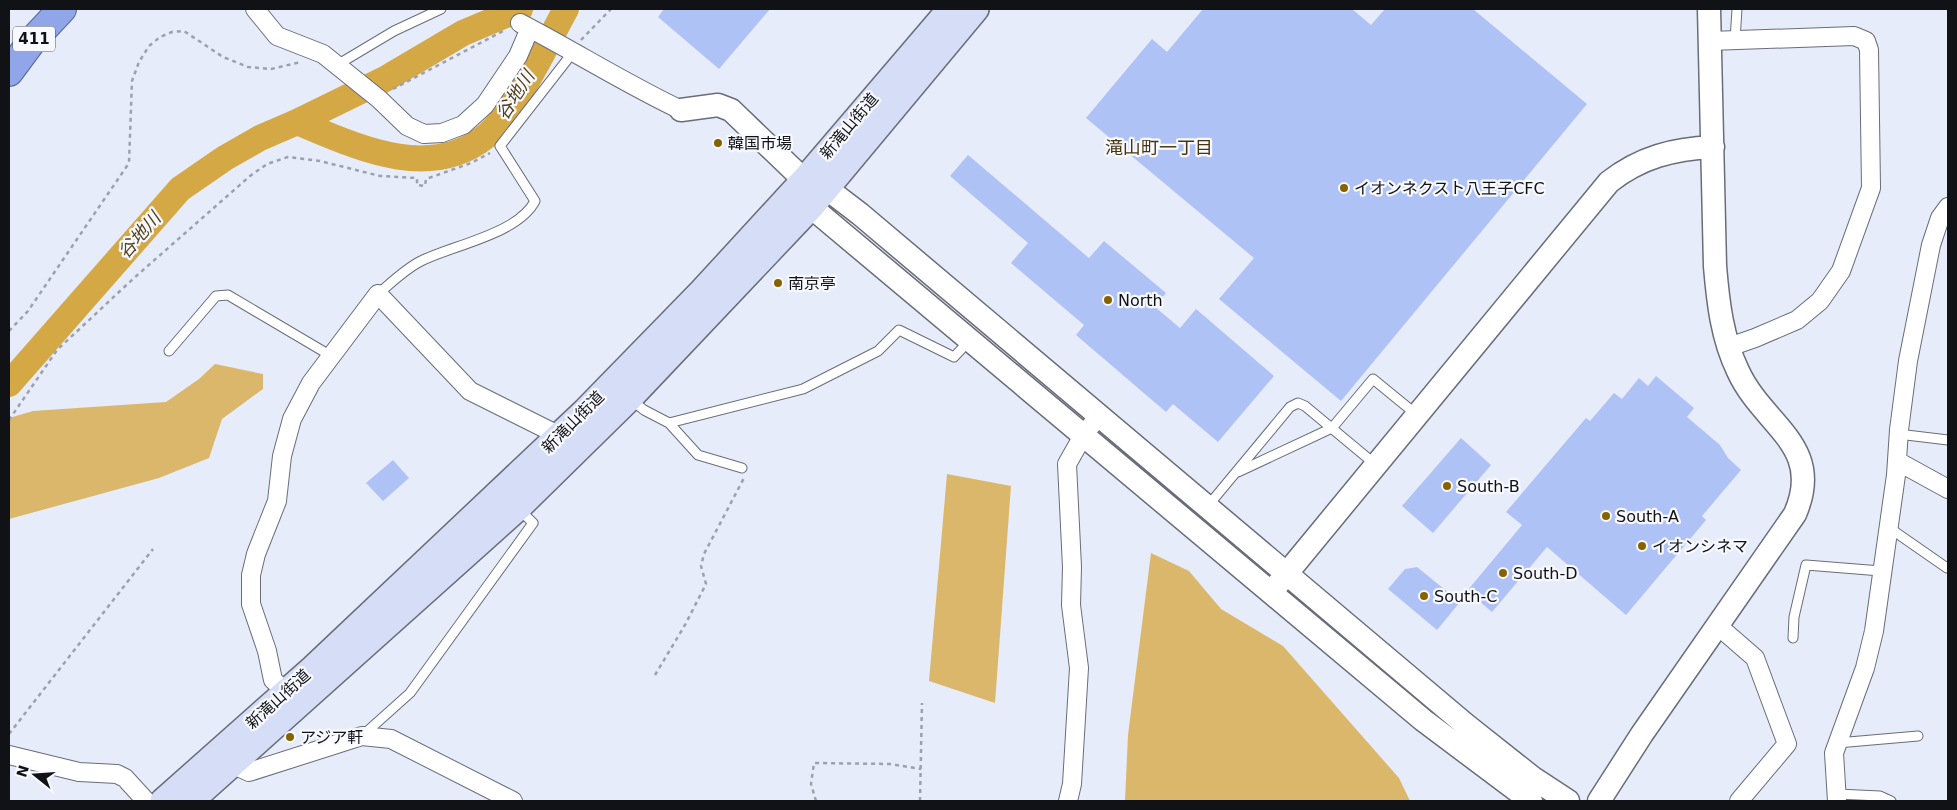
<svg xmlns="http://www.w3.org/2000/svg" width="1957" height="810" font-family="'DejaVu Sans','Noto Sans JP',sans-serif">
  <style>
    .green { fill: #dbb76b }
    .lines { fill: none; stroke-linecap: round; stroke-linejoin: round }
    .river { stroke: #d4a844; stroke-width: 26 }
    .building { fill: #afc2f6 }
    .service-casing { stroke: #696d79; stroke-width: 11 }
    .minor-casing { stroke: #696d79; stroke-width: 20 }
    .tertiary-casing { stroke: #696d79; stroke-width: 25 }
    .secondary-casing { stroke: #696d79; stroke-width: 28 }
    .trunk-casing { stroke: #52649b; stroke-width: 30 }
    .path { stroke: #9da1ac; stroke-width: 2.5; stroke-dasharray: 4 4; stroke-linecap: butt }
    .service { stroke: #fff; stroke-width: 9 }
    .minor { stroke: #fff; stroke-width: 18 }
    .tertiary { stroke: #fff; stroke-width: 22 }
    .secondary { stroke: #d6def7; stroke-width: 25 }
    .trunk { stroke: #90a6e8; stroke-width: 28 }
    .poi-dot { fill: #866300; stroke: #f7f9ff; stroke-width: 2 }
    .labels { text-anchor: middle; dominant-baseline: central; stroke-width: 4.5; stroke-linejoin: round; paint-order: stroke }
    .shield { fill: #f7f9ff; stroke: #55575c; stroke-width: 1 }
    .shield-label { font-size: 15px; font-weight: bold; fill: #101216 }
    .street-label { font-size: 16px; fill: #101216; stroke: #f7f9ff }
    .poi-label { font-size: 16px; fill: #101216; stroke: #f7f9ff; text-anchor: start }
    .water-label { font-size: 18px; font-style: italic; fill: #524017; stroke: #f7f9ff }
    .neighbourhood-label { font-size: 18px; fill: #47350d; stroke: #f7f9ff }
  </style>
  <rect width="100%" height="100%" fill="#e7ecfa"/>
  <path class="green" d="M215,364L263,374V389L222,419L209,458L159,478L9,519V418L33,411L166,402L199,379Z
    M947,474L1011,486L995,703L929,681Z
    M1151,553L1189,571L1221,609L1283,646L1399,778L1410,801H1125L1128,735Z"/>
  <g class="lines">
    <path class="river" d="M297,122C355,146 428,182 485,137C514,115 547,43 566,9
      M9,384L180,189L225,158L260,138L297,122L385,79L463,33L520,9"/>
  </g>
  <path class="building" d="M664,9H770L719,69L658,17Z
    M1203,9H1352L1371,25L1385,9H1473L1587,104L1341,401L1219,299L1254,258L1086,118L1152,39L1167,52Z
    M968,155L1089,258L1104,241L1166,293L1155,307L1180,328L1196,309L1274,376L1218,442L1173,404L1166,412L1076,335L1084,325L1011,263L1028,243L950,176Z
    M1656,376L1694,408L1687,417L1720,445L1728,458L1741,470L1702,516L1706,520L1626,615L1547,547L1492,612L1467,591L1522,525L1506,512L1586,418L1590,421L1614,393L1622,399L1639,378L1648,386Z
    M1461,438L1491,465L1433,533L1402,506Z
    M393,460L409,478L383,501L366,483Z
    M1417,567L1460,602L1437,630L1388,589L1405,569Z"/>
  <g class="lines">
    <defs>
      <path id="service" d="M1735,40L1737,9
        M337,65L394,31L441,9
        M378,294C391,283 405,269 421,261C453,245 518,234 535,201L500,146L574,51
        M169,351L216,296L228,295L333,357
        M630,399L644,410L669,423L803,389L878,351L899,330L954,357L969,341
        M669,423L698,455L742,468
        M1898,434L1948,440
        M1238,472L1332,428L1373,379L1417,415
        M1207,507L1290,407L1298,403L1305,406L1376,465
        M1888,527L1947,568
        M1793,638L1794,617L1806,565L1881,571
        M362,736L410,693L533,523L520,510
        M1837,743L1918,736
        M1837,794L1880,796L1891,801"/>
      <path id="minor" d="M255,9L277,36L323,54L379,99L407,126L424,134L442,133L463,125L485,105L518,56L530,28
        M520,23C574,51 626,84 681,110
        M1710,41L1854,36L1866,41L1869,50L1871,188L1841,271L1820,301L1797,320L1755,338L1729,347
        M1897,461L1948,489
        M1717,625L1755,658L1787,744L1739,801
        M286,692L273,680L267,651L251,604V575L256,554L277,501L282,456L292,419L311,383L378,294L470,391L560,436
        M9,755L79,772L117,774L125,778L146,801
        M234,765L249,772L362,736L391,739L513,801
        M1068,801L1072,784L1079,668L1071,605L1072,567L1067,464L1084,434L1100,415
        M1837,801L1834,753L1865,668L1874,631L1896,475L1899,430L1908,361L1931,245L1940,218L1948,207"/>
      <path id="tertiary" d="M681,110L718,105L731,110L804,180L826,188L860,214L1466,725L1533,778L1568,801
        M807,190L811,207L1423,720L1531,801
        M1278,584L1609,182C1641,157 1673,149 1713,147
        M1599,801L1642,734L1795,514C1825,445 1763,426 1738,371C1722,338 1718,302 1715,266L1709,9"/>
      <path id="secondary" d="M163,801L313,668L585,411L702,291L804,180L950,9
        M191,801L518,508L630,398L811,207L976,9"/>
      <path id="trunk" d="M9,72L32,41L62,9"/>
    </defs>
    <use href="#service" class="service-casing"/>
    <use href="#minor" class="minor-casing"/>
    <use href="#tertiary" class="tertiary-casing"/>
    <use href="#secondary" class="secondary-casing"/>
    <use href="#trunk" class="trunk-casing"/>
    <path class="path" d="M581,40L611,9
      M393,89L505,30
      M9,331L28,311L129,163L132,81L139,62L149,46L160,37L172,32L184,31L223,57L248,67L271,69L301,62
      M9,420L57,350L134,278L250,176L267,164L288,157L320,161L380,176L417,178V185L425,186L426,179L471,163L490,153
      M655,675L685,625L706,584L701,566L704,554L744,478
      M9,734L153,549
      M816,801L811,784L814,763L890,764L921,769
      M920,801L922,703"/>
    <use href="#service" class="service"/>
    <use href="#minor" class="minor"/>
    <use href="#tertiary" class="tertiary"/>
    <use href="#secondary" class="secondary"/>
    <use href="#trunk" class="trunk"/>
  </g>
  <g class="poi-dot">
    <circle cx="718" cy="143" r="5"/>
    <circle cx="1344" cy="188" r="5"/>
    <circle cx="778" cy="283" r="5"/>
    <circle cx="1108" cy="300" r="5"/>
    <circle cx="1447" cy="486" r="5"/>
    <circle cx="1606" cy="516" r="5"/>
    <circle cx="1642" cy="546" r="5"/>
    <circle cx="1503" cy="573" r="5"/>
    <circle cx="1424" cy="596" r="5"/>
    <circle cx="290" cy="737" r="5"/>
  </g>
  <g class="labels">
    <rect class="shield" x="13" y="26.5" width="42" height="25" rx="4"/>
    <g class="shield-label">
      <text x="34" y="39">411</text>
    </g>
    <g class="street-label">
      <text transform="translate(849 126) rotate(-50)">新滝山街道</text>
      <text transform="translate(573 422) rotate(-45)">新滝山街道</text>
      <text transform="translate(278 699) rotate(-42)">新滝山街道</text>
    </g>
    <g class="poi-label">
      <text x="728" y="143">韓国市場</text>
      <text x="1354" y="188">イオンネクスト八王子CFC</text>
      <text x="788" y="283">南京亭</text>
      <text x="1118" y="300">North</text>
      <text x="1457" y="486">South-B</text>
      <text x="1616" y="516">South-A</text>
      <text x="1652" y="546">イオンシネマ</text>
      <text x="1513" y="573">South-D</text>
      <text x="1434" y="596">South-C</text>
      <text x="300" y="737">アジア軒</text>
    </g>
    <g class="water-label">
      <text transform="translate(515 95) rotate(-57)">谷地川</text>
      <text transform="translate(139 235) rotate(-49)">谷地川</text>
    </g>
    <g class="neighbourhood-label">
      <text x="1159" y="147">滝山町一丁目</text>
    </g>
  </g>
  <rect width="1957" height="810" fill="none" stroke="#101216" stroke-width="20"/>
  <g transform="translate(35 775) rotate(287)" stroke="#f7f9ff" stroke-width="4" paint-order="stroke">
  <path d="M0-4L9 19L0 12L-9 19Z" fill="#101216"/>
  <text y="-8" font-size="14" font-weight="bold" text-anchor="middle" fill="#101216">N</text>
  </g>
</svg>
